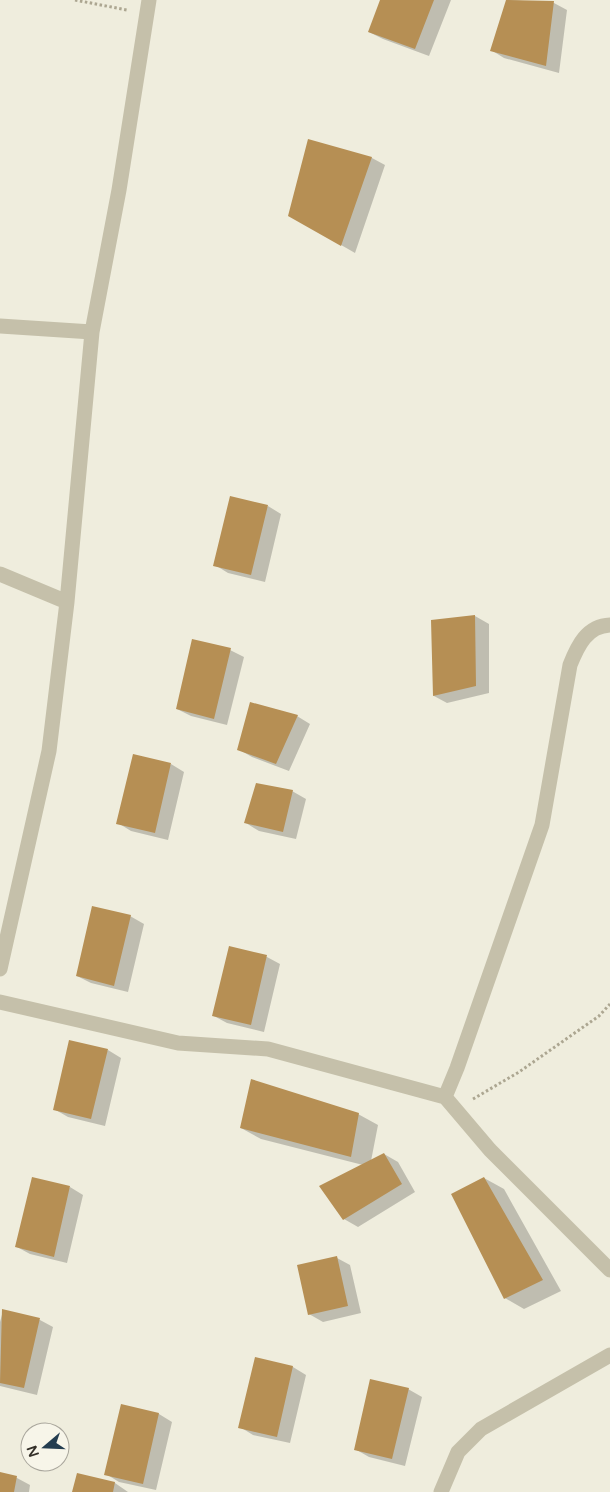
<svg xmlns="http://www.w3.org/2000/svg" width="610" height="1492" font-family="'Varela Round',sans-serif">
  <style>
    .shadow { fill: #0003 }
    .building { fill: #b68f54 }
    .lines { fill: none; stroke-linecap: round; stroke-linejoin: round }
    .path { stroke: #aca691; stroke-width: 3; stroke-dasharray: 2.5 2.5; stroke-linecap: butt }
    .minor { stroke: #c5c0aa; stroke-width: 15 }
  </style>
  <rect width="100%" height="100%" fill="#efeddd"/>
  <path class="shadow" d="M381,0H451L429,56L383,39L369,32Z
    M507,0L554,3L567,10L559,73L504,58L491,50Z
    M309,141L372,158L385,165L355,253L289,215Z
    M268,506L281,514L265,582L228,573L215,565Z
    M475,616L489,624V693L447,703L434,696L432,621Z
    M230,650L244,657L227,725L191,716L177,709Z
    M297,716L310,724L289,771L252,757L238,749Z
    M171,764L184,772L168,840L131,831L118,823Z
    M292,791L306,799L296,839L259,831L246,823Z
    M130,916L144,924L128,992L91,983L77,976Z
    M230,947L267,957L280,964L264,1032L227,1023L214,1016Z
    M108,1050L121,1058L105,1126L68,1117L54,1109Z
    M358,1114L378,1125L371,1161L384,1154L398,1162L415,1192L358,1227L344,1219L363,1165L261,1139L241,1128Z
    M484,1178L504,1189L561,1291L524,1309L505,1298Z
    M70,1187L83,1195L67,1263L30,1254L17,1247Z
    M337,1258L350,1265L361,1313L323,1322L309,1314Z
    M3,1311L40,1320L53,1327L37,1395L0,1386V1322Z
    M256,1359L293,1367L306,1375L290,1443L253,1435L240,1427Z
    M408,1389L422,1397L405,1466L369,1457L355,1449Z
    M122,1406L159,1414L172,1422L156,1490L119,1482L106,1474Z
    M0,1474L17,1478L30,1485L29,1492H0Z
    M78,1474L115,1483L128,1492H74Z"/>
  <path class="building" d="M380,0H434L415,49L368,32Z
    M506,0L554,1L546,66L490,51Z
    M308,139L372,157L341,246L288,216Z
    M230,496L268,505L251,575L213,566Z
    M475,615L476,686L433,696L431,620Z
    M192,639L231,648L214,719L176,709Z
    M250,702L298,715L276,764L237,750Z
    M133,754L171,763L155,833L116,824Z
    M256,783L293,790L283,832L244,823Z
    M92,906L131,915L114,986L76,976Z
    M229,946L267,955L251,1025L212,1016Z
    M69,1040L108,1049L91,1119L53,1110Z
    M251,1079L359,1113L351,1157L240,1128Z
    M384,1153L402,1184L343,1220L319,1186Z
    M32,1177L70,1186L54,1257L15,1247Z
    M484,1177L543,1280L504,1299L451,1194Z
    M337,1256L348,1306L308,1315L297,1265Z
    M2,1309L40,1318L24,1388L0,1383Z
    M255,1357L293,1366L277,1437L238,1428Z
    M370,1379L409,1388L392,1459L354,1450Z
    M121,1404L159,1413L143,1484L104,1475Z
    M0,1472L17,1476L14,1492H0Z
    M77,1473L115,1482L113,1492H72Z"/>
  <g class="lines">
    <path class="path" d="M75,0L127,10
      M473,1099L519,1072L599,1016L610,1004"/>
    <path class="minor" d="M0,326L92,332L67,602L49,751L0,969
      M92,332L119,190L149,0
      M0,574L67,602
      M610,625C587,626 578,645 570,665L542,825L457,1068L445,1097L490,1150L610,1270
      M0,1002L178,1043L268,1049L445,1097
      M441,1492L458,1452L481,1429L610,1355"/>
  </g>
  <g transform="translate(45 1447) rotate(251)"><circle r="24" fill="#f7f5e9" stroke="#a9a69c"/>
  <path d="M0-4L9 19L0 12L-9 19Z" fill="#243d50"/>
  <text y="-8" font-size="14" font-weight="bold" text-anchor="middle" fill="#343029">N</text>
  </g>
</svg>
